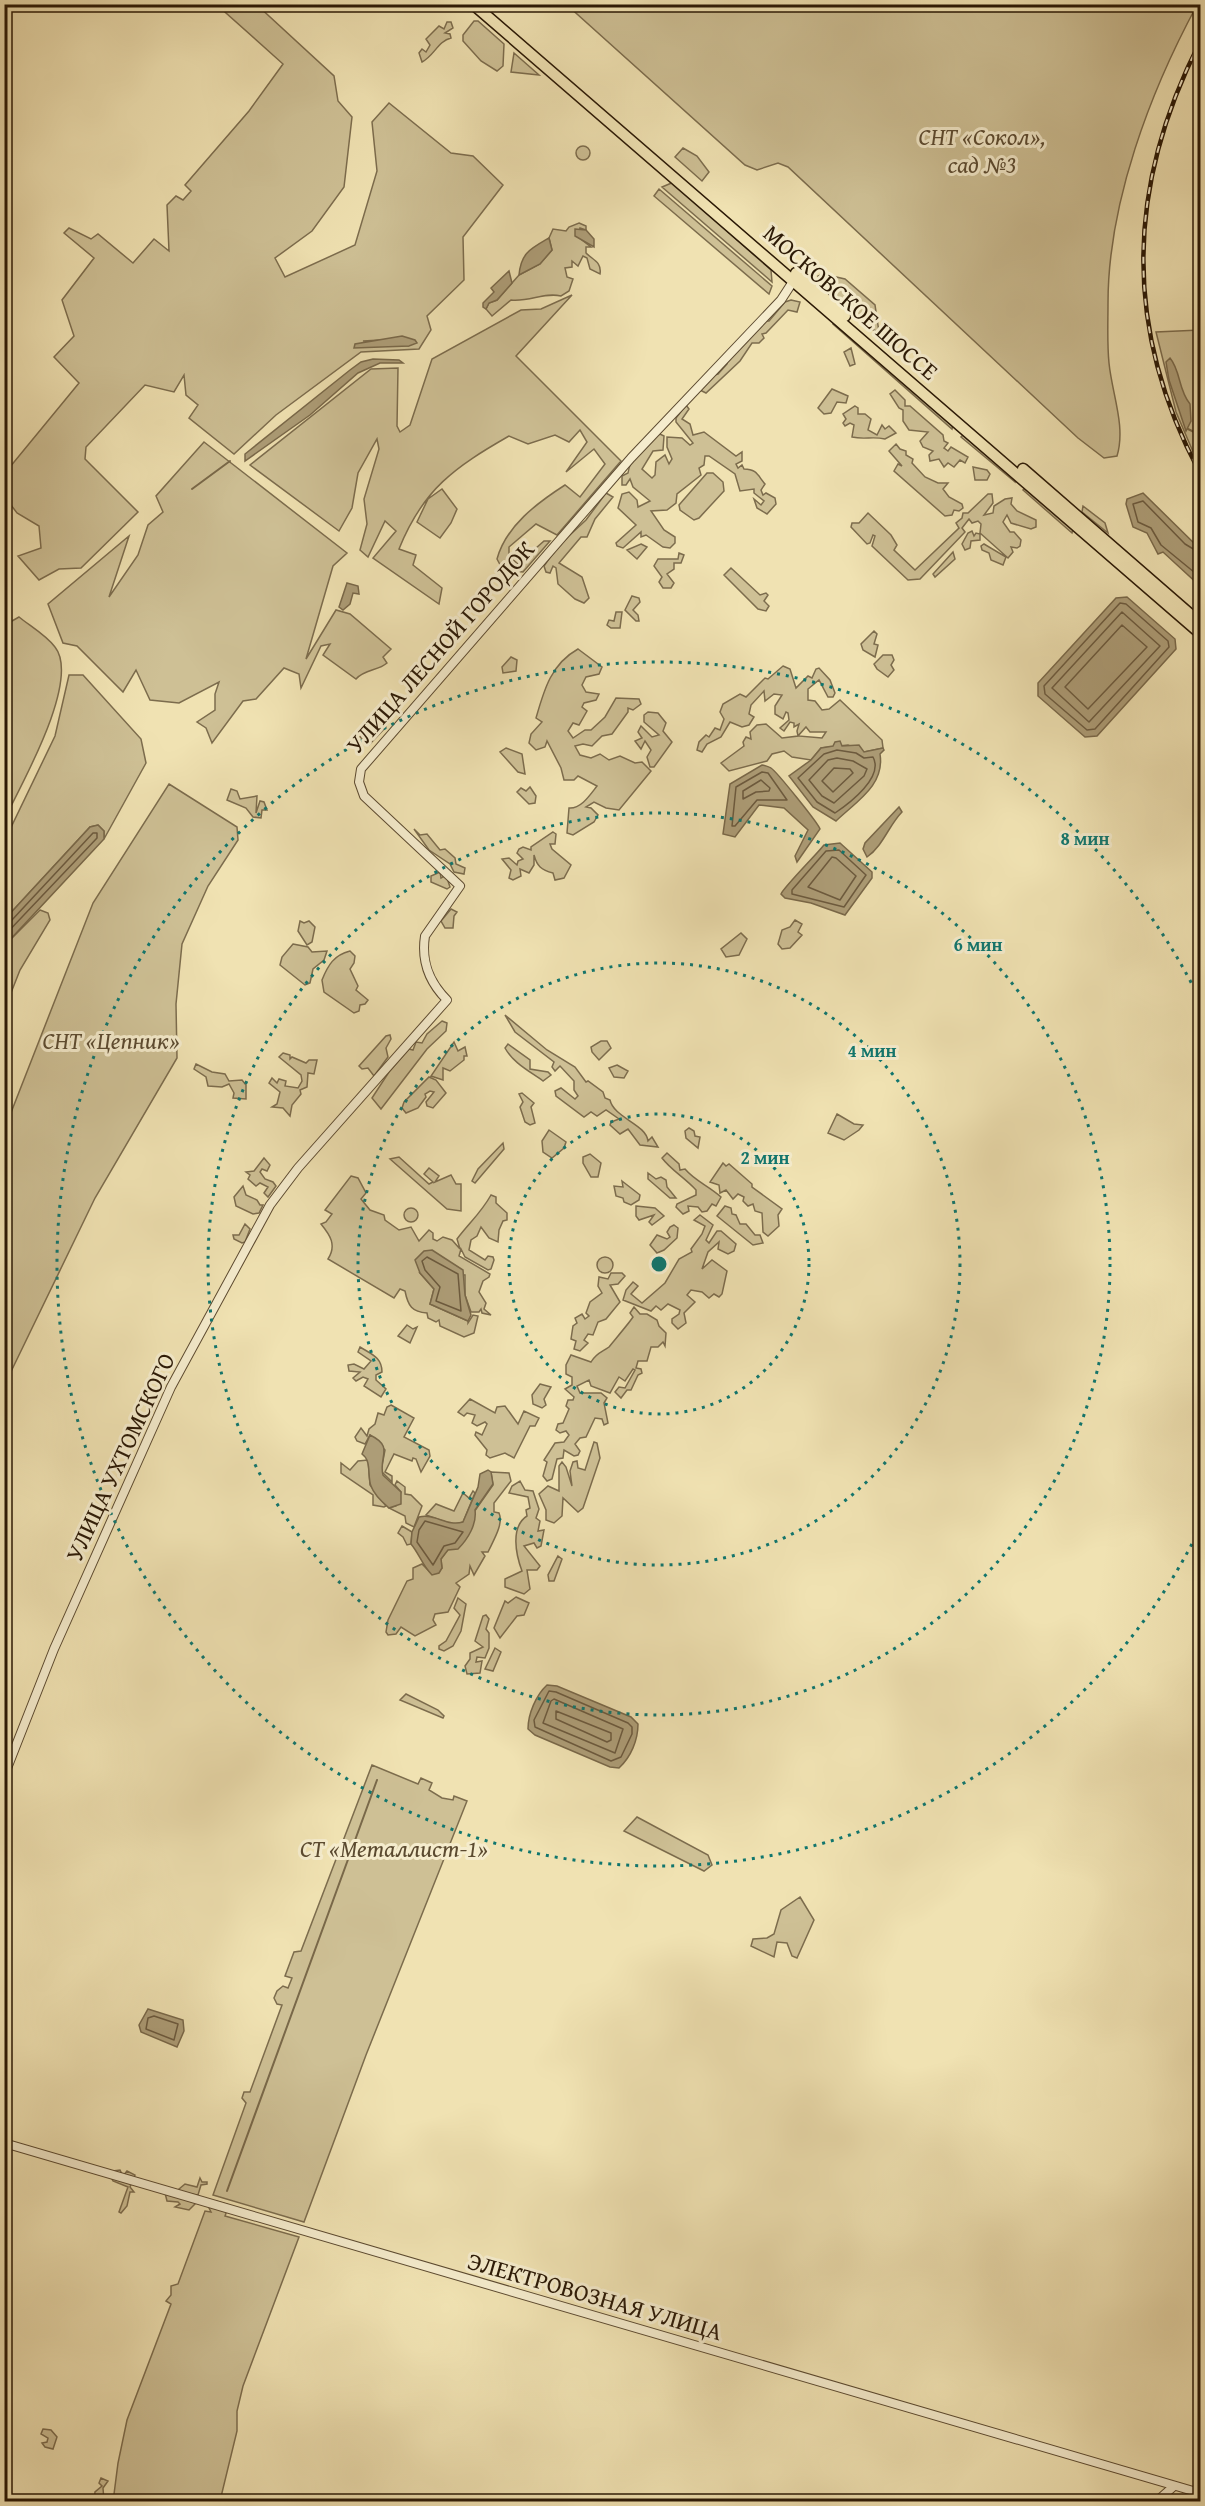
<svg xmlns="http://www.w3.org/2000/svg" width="1205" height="2506" font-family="'Gentium Book Plus',serif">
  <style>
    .green { fill: #cec095; stroke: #7c6c4d; stroke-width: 1.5; fill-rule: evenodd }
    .water { fill: #ad9d77; stroke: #796849; stroke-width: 1.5 }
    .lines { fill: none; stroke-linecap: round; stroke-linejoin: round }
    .shore { stroke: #6c5a3e; stroke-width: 1.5 }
    .stream { stroke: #796849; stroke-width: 2 }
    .minor-casing { stroke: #5c4a30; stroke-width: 10 }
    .major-casing { stroke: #2a1805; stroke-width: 13 }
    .minor { stroke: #f5eccd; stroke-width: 8 }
    .major { stroke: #f0e2b2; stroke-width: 10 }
    .rail-casing { stroke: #2a1805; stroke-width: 4.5 }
    .rail { stroke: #f5eccd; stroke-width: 2; stroke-dasharray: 7; stroke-linecap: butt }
    .ring { fill: none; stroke: #0f766e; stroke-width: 3; stroke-dasharray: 3 6 }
    .labels { text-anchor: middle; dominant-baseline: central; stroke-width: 6; stroke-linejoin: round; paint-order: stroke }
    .park-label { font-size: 24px; font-style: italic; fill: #5b4a30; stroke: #f5eccd }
    .street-label { font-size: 24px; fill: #2a1805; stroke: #f5eccd }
    .centre { fill: #0f766e; stroke: #f5eccd; stroke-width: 3 }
    .ring-label { font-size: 18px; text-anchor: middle; font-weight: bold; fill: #0f766e; stroke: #f5eccd; stroke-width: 6; stroke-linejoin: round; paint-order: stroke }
  </style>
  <rect width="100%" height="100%" fill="#f0e2b2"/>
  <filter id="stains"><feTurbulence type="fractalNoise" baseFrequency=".00333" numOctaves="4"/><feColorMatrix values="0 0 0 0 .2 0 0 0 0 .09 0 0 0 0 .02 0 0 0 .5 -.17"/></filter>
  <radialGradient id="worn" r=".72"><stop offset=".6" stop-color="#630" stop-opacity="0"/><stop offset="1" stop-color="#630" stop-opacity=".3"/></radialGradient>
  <path class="green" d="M217,5H257L334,76L338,101L352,117L344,187L312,231L275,258L285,277L355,245L377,171L372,122L389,103L451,153L473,156L503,185L463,237L464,280L427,316L431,330L419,349L361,352L276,415L234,454L189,418L198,405L186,395L184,375L174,392L145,385L86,447L85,459L138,512L81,568L59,569L39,580L18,556L41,548L39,526L17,513L5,497V473L79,383L54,357L74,336L62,300L94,258L64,233L69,228L91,239L98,234L133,263L154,239L169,251L167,205L176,196L183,200L191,191L185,185L249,111L283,64ZM397,339L409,346L363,341Z
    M567,5H1197C1150,92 1108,203 1108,303C1108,323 1107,343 1109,363C1112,394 1126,426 1117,456L1104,458L1078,438L788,167L778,163L757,170L745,165Z
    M474,21H478L504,44L503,66L497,71L481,61L463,41V35Z
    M447,22H451L453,28L445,33L450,34L451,38C438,41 434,56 422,62L419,53L422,49L426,52L430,45L426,39L439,26L444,29Z
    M514,53L539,75L511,72Z
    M576 153a7 7 0 1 1 14 0a7 7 0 1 1-14 0Z
    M683,148L697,156L709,172L702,181L675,157Z
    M674,182L711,217L728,226V232L771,270L772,282L662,187Z
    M659,189L772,286L769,294L654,196Z
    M579,223L586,226V230L580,228L578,237L591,247H586V253C593,260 602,262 600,274L590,269L587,258L583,256L578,266L572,261V267L565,268L567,277L573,279L569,291L561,296C544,292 530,302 511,300L492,316L486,309L489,303L497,300L519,275L540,264L552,250L549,238L553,229L566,231L569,227Z
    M823,274L845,279L875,305L879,332L871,329L818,282V276Z
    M572,295L516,356L621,461L557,535L536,524L509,547V556L518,564L544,541H550L523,572L503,570L497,559C506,526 537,503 565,485L580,497L605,464L594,449L566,472L587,442L580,430L569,442L555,435L528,444L509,436C455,467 423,489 399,549L416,555L413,565L442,588L439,604L373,558L396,531L385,521L368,557L360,550L367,524L364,499L379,449L377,439L358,473L352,508L339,531L250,465L371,369L398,368L397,426L400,432L410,425L432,359L521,310L541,309Z
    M791,300L800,302L797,312L788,310L766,333L762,334L764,338L759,343H752L740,361L706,393L700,390L703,378L718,374L727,364L729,355L761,321H769L785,302Z
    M834,322L953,425L952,429L833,324Z
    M1200,330V468L1176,412L1156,332Z
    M851,348L855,364L850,366L844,352Z
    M832,389L848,396L846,403L837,402L831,413L824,414L818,408Z
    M895,390L905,400V406H910L943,435L944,441L948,443L944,448L948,451L951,447L968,457L965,463L960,460L954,467L948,463L944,467L939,459L930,461L929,455L933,451L923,447L920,441L928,432L909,430L903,421V410L899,408L890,394Z
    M686,405L689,409L682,419L690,424L693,435L704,432L736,456L742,452V461L736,464L738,468L742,465L744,469C757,469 758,476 765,484L761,490L763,495L766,493L775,498L776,504L767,514L757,508L754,499L761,505L764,501L754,493V489L740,491L735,474L709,456H705L704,465L699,468L701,475L677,494L676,503L667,510L651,511L664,530L675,537V543L670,548L663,547L646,535L641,537V532L623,548L617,546L616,543L636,525L618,508L622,494L629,492L637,500L638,507L650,501L633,487L630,479L626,485H622V476L628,473C630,458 646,440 660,434L664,436L663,450L653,451L642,469L652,478L655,475L656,462L665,455L669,464L672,459L667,447V437L682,438L690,445L693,443L676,422V418Z
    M855,406L858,408V414H865L871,419L868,430L877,435L882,425L885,429L889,426L896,433L885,439C872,436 865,440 852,437L854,425L850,423L845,426L843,423L846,419L843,414Z
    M964,434L1015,478V482L961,437Z
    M204,442L347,553L333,566L306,659L336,610L350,614L391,649L383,657L387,663C378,671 365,669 356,679L323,655L330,644L321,646L301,688L299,674L284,668L256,699L243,701L212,743L206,728L197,722L215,710V694L219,682L179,703L150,700L136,670L123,692L77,646L63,643L48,604L129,536L109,597L138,555L148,525L163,512L156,496Z
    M896,444L900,449L906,451V455L913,459L912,463L925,477L938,483H948L943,489L949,497L962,504L963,508L959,511L954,510L952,515L945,516L894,471L898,464L902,466L889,451Z
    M973,467L987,470L990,474L987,480H975Z
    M707,473H713L723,482L724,491L699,518L694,520L680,510L679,505Z
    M1025,488L1073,529L1072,533L1023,490Z
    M442,489L457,509L451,523L440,538L417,522L428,499Z
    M606,493L613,497L595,519L587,537H581L559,563L582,577L589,598L584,603L575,599L558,584L556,568L553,566L550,573L546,572L544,566L558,546L586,520Z
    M988,494H992L993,503L984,515L993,513L994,506L1005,499L1012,498L1011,504L1017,511L1036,520V527L1031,529L1011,523L1007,515L1003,522L1010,532H1014L1021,540L1020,546L1017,548L1011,547L1013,552L1008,558L980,533L981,524L978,521L972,523L969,519L962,528L965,532L920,579L908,580L872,546L875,536L873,535L870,543L867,544L851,527L852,523H859L868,513L891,535L897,545L894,550L915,570L959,528L956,523L962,518L963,513H968Z
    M1083,506L1105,523L1108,533L1082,512Z
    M972,531L974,536L976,533L980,534V540L971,541L970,548L965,550L962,544L968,533Z
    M641,544L647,547L637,559L627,550Z
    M984,544L1006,557L1003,565L991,560L989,553L982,550L981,546Z
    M953,552L955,559L935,577L933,574Z
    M679,553L684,555L681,563H674V569L667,574L674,583L671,588H663L659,582L662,577L654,566L658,559H678Z
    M731,568L760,595L766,593L768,595L764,601L769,606L766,611L758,609L724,575Z
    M632,596L639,598L640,602L633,610L638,615L639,621H636L625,610Z
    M616,612H622L620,628H611L607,625L609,620L614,621Z
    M19,617C30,626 46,635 55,647C81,680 21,785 5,818V625Z
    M874,631L877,634L874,644L878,645L875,657L863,650L861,644Z
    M578,649L602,667L599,674L586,677L582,685L586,692L599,694L596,700L584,703L582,707L587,711L579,725L573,723L568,731L573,738L585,730H591L605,717L616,698L639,699L641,704L633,710L628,708V712L612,734L602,736L592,746L583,744L575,746L580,755L591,758L600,754L609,760L620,756L635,763L642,762L651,771L619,810L606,808L594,802L586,807L591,808L598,815L594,822L573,835L567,833L569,808C581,809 590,795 597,786L578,776L574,780H564L561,768L547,741L545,747L536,750L529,743L531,734L542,722L536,718C544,690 551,664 578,649Z
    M883,655H892L894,660L891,665L894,670L888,677L877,669L874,664Z
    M511,657L517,660L516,671L503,673L502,667Z
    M783,666L790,669L796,688L808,676L812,678L816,669L819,668L830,680L835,693L833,697H828L819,680L808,689V700L815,701L822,710L829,709L840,700L882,740L883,748L864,752L848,745L821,748L811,760L792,757L784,751L772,754L767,761L729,771L721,763L744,746L743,742L746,737L751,739L750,732L757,725L766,724L782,738L798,736L797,731L799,724L794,727V723L790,722L784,731L780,728L789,720L788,713L786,712L783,719L775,714V706L782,695L774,694L765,701L764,691L751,705L749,714L754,717L749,725L742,727L730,722L721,737L707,744L702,752L697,750L699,742L706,735L709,737L715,728L720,730L724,719L720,712L723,704L740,694L746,697L765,678L768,679ZM806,727L810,732H826L822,738L798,736Z
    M69,675H83L141,739L146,763L104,839V831L98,825L90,827L5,919L4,842L55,736Z
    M648,712L658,713L666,723L663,731L672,742L654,767H650L647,757L651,750L645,741L641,749L635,741L642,738L638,732L641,726L652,737L659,735L644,722V715Z
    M377,719L386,727L369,745L360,737Z
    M506,748L522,754L525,774L518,772L500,752Z
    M169,784L237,827L238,840L208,886L182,944L176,1004L177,1058L95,1198L5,1384V1128L93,903Z
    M530,787L536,796L535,803L529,804L517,792L521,788L526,791Z
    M231,789L237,791L240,799L257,796L256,813L260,801L264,802L267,810H262L261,818L253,817L246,808L227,800Z
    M414,829L420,835L427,834L440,850L445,849L455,858L456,864L465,868L464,874L454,872L450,864L429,850Z
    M553,832L556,834L555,844H550L552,849L571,865L564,878L555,880L553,873C541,870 537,866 534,855V865L529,873L520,869L521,876L513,880L509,878L511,870L502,859L509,858L517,865L518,861L523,859L517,853L519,849L523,847L531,850V847Z
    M440,872L441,878L446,875L450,887L447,889L431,882V876Z
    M451,909L457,912L454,916L453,928H445L441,921Z
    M40,910L48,913L50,920L20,970L5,1008V945Z
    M795,920L802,924L798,932L802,935L790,948L782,949L778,944L782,930L790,927Z
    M300,921L304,923L309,921L315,927L312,942L307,945L298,931Z
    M741,933L747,939L739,955L726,957L721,949Z
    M293,944L308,947L312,952L327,951L324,960L313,969L310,983L305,985L280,965L282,957Z
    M350,951L355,956L354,963L350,969L358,986L356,990L368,1000L365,1004L360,1005L359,1011L354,1013L324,992L322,980C328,965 334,955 350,951Z
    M505,1015L547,1050L575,1067L586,1082L588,1081L603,1092L605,1098L610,1100C614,1118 646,1124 648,1141L652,1137L658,1147L640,1145L628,1129L620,1134L610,1125L611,1122L619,1119L606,1110L597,1116L591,1112L584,1117L556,1096L555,1091L561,1088L575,1099L578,1096L574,1090V1081L560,1066L555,1071L552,1067L554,1062L515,1032Z
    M442,1021L447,1023L446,1031L427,1049L381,1109L372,1098L389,1072L409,1049L413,1050L416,1042L422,1043L427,1034Z
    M390,1035L391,1039L386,1048L388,1057L374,1076L368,1068L362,1069L359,1066L386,1036Z
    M601,1041H607L611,1048L599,1060L592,1052L591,1047Z
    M454,1042L458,1051L465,1047L467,1056H464V1060L450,1071L443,1068V1080L431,1076Z
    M508,1044L530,1060V1069L548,1072L551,1075L543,1081C531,1072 513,1063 505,1048Z
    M283,1053L290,1055V1059L292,1057L306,1063L309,1060H317L314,1074L308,1073L307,1087L300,1090L301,1094L292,1105L290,1116L283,1108L272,1107L277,1104L280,1092L269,1083L272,1078L277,1083L279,1079L286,1081L285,1086L298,1088L302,1081L301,1075L279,1057Z
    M196,1064L212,1072L225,1074L229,1081L242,1080L246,1085V1099L233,1098L234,1093L229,1084L222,1087L208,1086L206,1077L194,1069Z
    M617,1065L628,1071L624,1078L614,1077L609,1068Z
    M429,1077L436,1080L446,1093L433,1108L427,1106L426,1102L434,1092L430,1091L425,1094L426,1097L418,1108L406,1113L402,1108L404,1102Z
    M522,1093L534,1103L531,1107L535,1123L530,1125L525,1122L520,1107L523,1102L519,1094Z
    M837,1114L854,1124L863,1125L859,1130L844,1140L828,1133Z
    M689,1128L694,1131L695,1136L700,1137L698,1148L686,1138L685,1131Z
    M549,1130L566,1142L564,1148L552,1158L543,1152L542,1141Z
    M503,1143L504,1149L475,1183L472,1181L478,1169Z
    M667,1153L679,1164L680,1170L685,1169C695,1181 709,1186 721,1197L716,1206L712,1204L707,1211L702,1212L698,1207L688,1206L689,1211L683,1214L676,1207L677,1204L696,1195V1190C685,1178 671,1170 662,1158Z
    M590,1154L601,1163L598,1177H591L583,1163V1157Z
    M399,1157L429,1184L433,1182L424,1174L429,1168L439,1176L435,1182L451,1175L456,1184H461V1211L447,1209L390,1159Z
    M264,1158L270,1165L267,1171L262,1169L260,1172L265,1179L273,1182L276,1186L268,1197L264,1193L268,1187L260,1183L256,1186L248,1179L250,1175L246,1172L254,1171Z
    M723,1163L726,1166L729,1164L752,1184V1187L782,1209L778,1215L779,1226L768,1236L763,1232L762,1213L755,1211L753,1204L748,1206L743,1201L744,1197L738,1194L733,1199L726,1190L720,1193L719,1185L710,1182Z
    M648,1173L656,1179L661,1177L666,1180L667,1187L676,1198H670L648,1179Z
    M351,1176L358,1178L366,1193L361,1199L370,1210L384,1215L385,1220L399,1230L411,1227L419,1241L429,1230L433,1233V1239L437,1241L443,1237L452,1240L460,1249L457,1239C469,1223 481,1213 491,1195L496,1197V1203L507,1213V1220L503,1221L499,1230L498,1242L489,1238L481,1227L477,1236L471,1240L469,1250L485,1260L488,1256L493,1257L494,1260L491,1269L488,1270L465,1257L461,1249L459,1256L490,1274L489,1277L483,1281L479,1292L486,1303L484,1309L491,1315L482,1313L481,1309L479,1312H471L465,1295V1275L420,1273L434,1289L430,1304L468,1321V1323L473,1315L478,1316L474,1333L464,1337L440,1326L439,1320L436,1322L428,1318L427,1313C412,1312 408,1306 405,1291L400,1289L394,1298L328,1259C337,1245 330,1235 321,1224L326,1222L332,1214L325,1210Z
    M622,1181L640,1195L639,1200L631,1205L624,1202L623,1198L616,1196L614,1186L623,1187Z
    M243,1186L246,1195L257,1200L260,1205H263L259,1213L253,1214L236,1206L234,1197Z
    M636,1206L655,1208L664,1216L652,1225L649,1222L654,1215L639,1220L636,1216Z
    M725,1206L731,1208L732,1214L736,1215L740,1224H746L755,1235H760L763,1243L753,1245L717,1216Z
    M404 1215a7 7 0 1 1 14 0a7 7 0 1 1-14 0Z
    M700,1215L713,1225L706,1240L709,1243L717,1231H721L736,1244L734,1251L728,1254L718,1249L719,1242L708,1252L702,1269L712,1260L727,1271L722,1294L719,1297L714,1294L709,1298L702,1292L691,1290L687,1295L695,1302L684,1313L686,1323L678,1329L672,1323V1319L679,1314L680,1310L668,1304L661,1310L656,1306L651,1311L623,1300L626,1290L633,1282L638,1286L631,1294L642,1303L665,1283L679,1259L692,1252L691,1249L702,1234L705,1226L694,1220Z
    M245,1224L250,1229L245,1242L242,1243L234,1239L233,1235H239Z
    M674,1225L678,1228L677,1238L664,1250L657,1253L650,1245L657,1235L667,1239L670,1237L667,1232L670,1227Z
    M597 1265a8 8 0 1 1 16 0a8 8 0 1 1-16 0Z
    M611,1273H622L625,1276L618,1284L610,1285L620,1302L606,1319L598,1322L593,1335L588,1334L584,1340L588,1343L580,1351L574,1349L576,1341L571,1339L573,1326L577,1323L575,1318L582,1314L585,1319L589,1316L586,1313L590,1302L602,1293L598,1286L599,1277L608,1279Z
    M634,1307L640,1314H647L657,1320L659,1326L666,1333L665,1346L663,1342L658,1347H651L647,1361H638L636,1368L641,1369L642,1373L638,1375L631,1390H627L621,1398L615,1392L619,1387L625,1388L635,1370L633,1369L625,1381L619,1377L610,1393L591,1386L589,1380L577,1386L580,1393H601L607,1398L604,1403L608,1423L604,1425L602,1419L595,1418L586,1437L580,1438L575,1444L580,1451L578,1455L574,1456L564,1450L563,1458L557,1459L552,1479L547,1481L543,1476L547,1462L544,1460L555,1443L564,1442L569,1435L566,1431L560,1433L556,1430L558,1424L563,1423L569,1409L566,1406L568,1400H573L574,1397L565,1389L572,1385V1377L566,1374V1365L571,1355L591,1362C596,1353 602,1352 609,1347C612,1343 630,1322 633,1317L630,1313Z
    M407,1325L413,1329L417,1327L410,1343L398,1336Z
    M360,1347C371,1354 382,1357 382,1372L376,1375V1380L386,1389L381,1397L364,1386L368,1379L363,1377L356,1381L353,1378L360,1372L349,1371L348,1365L354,1364L364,1369L371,1361L358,1352Z
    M540,1384L551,1387L544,1399L546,1405L542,1408L533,1404L532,1395Z
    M470,1399L495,1413L497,1407L505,1406L518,1424L524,1411L539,1418L535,1426H530L514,1458L505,1453L490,1458L486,1455L487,1450L475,1435L476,1432L482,1435L487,1424L485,1422L477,1426L472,1423L475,1415L467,1413L464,1416L458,1412Z
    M391,1405L414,1418L404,1437L429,1450L430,1456L421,1472L416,1459L413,1458L412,1461L394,1454L385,1472L392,1476V1482L381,1471L385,1450L370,1435L365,1444L357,1441L355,1437L361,1428L367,1436L369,1429L375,1424L378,1413L384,1415L387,1407Z
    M594,1442L597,1443L600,1458L583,1508L578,1512L563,1498L562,1516L554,1523L546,1520V1510L539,1494L548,1486L559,1491V1466L562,1462L566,1467L572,1486L570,1471L573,1462L577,1461L578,1468L585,1470Z
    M368,1460L370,1485L386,1506L384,1507L373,1505V1495L341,1473V1463L350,1470L358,1461Z
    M491,1472L509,1473L511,1481L494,1503V1512L499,1513C504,1524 493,1541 488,1552H482L485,1556L474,1575L470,1566L469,1574L456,1583L460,1587L448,1612L435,1614L433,1620L436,1625L415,1636L401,1627L396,1634L388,1635L386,1632L388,1620L407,1581L413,1579V1568L422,1564L432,1574L442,1568L441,1559L493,1485Z
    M397,1481L405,1487V1494L411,1495L422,1506L414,1527L406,1523L405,1516L389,1508L396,1506L401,1492L395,1485Z
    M520,1481L525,1490L533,1491L539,1509L536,1518L540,1521L538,1531L544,1530L541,1546L537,1548L534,1543L524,1546L540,1566L537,1570H527L530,1589L524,1594L505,1587V1579L522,1571C516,1555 510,1527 527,1516L526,1510L530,1508L528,1497L509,1493L512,1486Z
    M473,1491L475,1493L463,1522L454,1525L426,1515L436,1504L454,1511L463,1493L469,1498Z
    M402,1526L412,1532L411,1544L407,1545L403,1537L398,1533Z
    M558,1556L562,1559L554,1581H549L548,1575Z
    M516,1597L529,1603L524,1615L517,1616L500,1638L494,1628L505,1601L508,1603Z
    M458,1598L466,1604L461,1631L453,1646L444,1651L439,1649V1646L446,1641L460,1615L454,1608Z
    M486,1615L489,1619L486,1629L489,1633V1648L485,1658L477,1657L476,1662L482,1661L480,1673L467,1674L465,1666L470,1659V1653L483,1647L475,1641L483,1616Z
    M495,1648L501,1652L493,1671L485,1669Z
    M406,1694L438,1710L444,1716L443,1718L400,1700Z
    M372,1765L418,1784L421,1778L432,1783L429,1790L442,1798L453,1800L454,1796L467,1801L366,2055L304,2222L213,2195L246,2103L242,2098L244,2092H250L282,2005L277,2004L274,1998L277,1991L283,1986L288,1988L292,1978L285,1976L294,1952L301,1951Z
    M637,1817L708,1855L712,1865L704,1871L624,1831Z
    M800,1897L814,1920L797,1958L792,1956L787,1943L777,1942L774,1957L751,1946L753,1939L767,1938L774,1934L781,1910Z
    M120,2170L123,2176L127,2171L135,2175L130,2187L134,2192H130L127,2206L121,2213L119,2212L128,2187L113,2181L110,2175L113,2171Z
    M200,2178L202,2182H207V2184L201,2185L198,2195L189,2194L197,2202L189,2210L175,2207L180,2204L178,2202L167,2201L165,2193L173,2194L185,2184L197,2187Z
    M216,2201L229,2205L225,2216L299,2237L243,2386L237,2411V2431L220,2501L113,2502L118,2463L127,2420L171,2304L166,2301L171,2295V2286L178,2284L205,2211L211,2212L207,2204Z
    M43,2429L51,2430L57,2437L53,2449L45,2447L42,2443L47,2442L48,2438L41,2434Z
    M101,2478L108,2481L103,2488L104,2501H94L95,2492L102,2486L99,2483Z"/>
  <path class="water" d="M575,229L586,230L594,239V247L575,236Z
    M549,238L552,250L540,264L519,275C521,253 530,249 549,238Z
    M509,271L512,283L497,300L489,303L486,309L483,307V303L494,292L491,288Z
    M402,336L415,340L417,343L409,346L354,348L355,344Z
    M1170,358C1181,371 1178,390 1190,404L1191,421L1186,431L1169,380L1166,362Z
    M373,359L399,360L403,363H380L358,373L310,415L245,461V454L350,370L361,362Z
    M1143,493L1200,549V586L1163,552L1158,554L1147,533L1133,527L1126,504L1127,499Z
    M347,583L358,586L359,594L353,593L350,604L343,610L339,607Z
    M1127,597L1175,639L1176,649L1097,736L1085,737L1038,696V683L1116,598Z
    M840,741L842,746L859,745L864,752L883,748L884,750L880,754C885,785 857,801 836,821L813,807L789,776L811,760L821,748L833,746L835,742Z
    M762,765C763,765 770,767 771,768C777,772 818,823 820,829L797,862L795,856L808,830L784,808L759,805L735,837L723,834L730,784Z
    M899,807L902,812C889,825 883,846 867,857L863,849L865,843Z
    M98,825L104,831V839L5,945V919L90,827Z
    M840,843L872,872V878L845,915L811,903L785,898L781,894C784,887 816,855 824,845Z
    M432,1250L463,1270L465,1295L471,1315L468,1321L430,1304L434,1289L420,1273L415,1260L424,1251Z
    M370,1435C395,1447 378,1457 383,1475L401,1492V1504L389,1508C382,1502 374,1495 371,1486C367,1475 372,1461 362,1454Z
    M488,1470L491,1472L493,1484L475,1510C477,1524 468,1539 458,1549L448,1550L441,1559L442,1568L439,1573L432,1575C422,1565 420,1555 411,1544L412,1532L419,1517C435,1513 447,1527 463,1522L478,1487L480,1474Z
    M547,1685L557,1686L631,1717L638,1724C638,1740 631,1757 619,1768L610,1767L535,1735L528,1729C528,1714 536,1695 547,1685Z
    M148,2009L183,2020L184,2031L177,2047L141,2032L139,2025Z"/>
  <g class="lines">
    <path class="shore" d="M1200,553L1185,544L1143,501L1133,504L1138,522L1151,528L1161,545L1200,577
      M1120,603L1126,604L1168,641L1169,647L1095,729L1087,730L1045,694L1044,686Z
      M1122,612L1160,646L1089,722L1052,688Z
      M1122,625L1147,647L1088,709L1065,687Z
      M837,750L856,753L864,758L873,757C884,777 850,803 835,813L817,802L798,778L824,754Z
      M837,758L853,761L867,769L864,776L834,803L822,796L809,780L828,760Z
      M834,768L850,769L853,773L833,792L822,781Z
      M762,772L768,773L787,800H757L735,826H732L736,787Z
      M761,780L770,788L769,791L756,792L743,799V791Z
      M839,850L866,875L844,907L792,894V890L826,851Z
      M832,857L836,858L856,876L840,900L808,887Z
      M4,923L11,921L93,833H97V838L4,936
      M427,1257L458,1274L461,1311L436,1301L440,1287L425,1270L422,1261Z
      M425,1521L463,1532L455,1543L444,1546L433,1565L417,1542L419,1530Z
      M549,1691L556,1692L628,1723L632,1727V1734L621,1757L611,1761L535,1727L534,1720Z
      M554,1699L623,1729L615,1753L543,1723L551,1701Z
      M556,1711L611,1733V1740L607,1742L556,1719Z
      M154,2016L178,2024L174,2040L146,2029L148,2018Z"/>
    <path class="stream" d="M1188,429L1200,435V442
      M192,489L230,461
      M227,2191L377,1780"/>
    <defs>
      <path id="minor" d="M4,1776L54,1649L171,1387L270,1205L298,1168L447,1000C429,982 421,962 425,936L460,886L364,796L359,782L361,769L631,458L781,300L794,280
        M4,2143L1200,2493
        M1156,2502L1174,2486"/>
      <path id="major" d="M473,4L1200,633
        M796,273L845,316
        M1023,469L1200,623"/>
    </defs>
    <use href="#minor" class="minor-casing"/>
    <use href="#major" class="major-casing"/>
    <use href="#minor" class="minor"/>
    <use href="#major" class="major"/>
    <defs>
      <path id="rail" d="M1200,42C1126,187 1123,329 1200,473"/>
    </defs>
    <use href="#rail" class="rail-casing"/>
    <use href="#rail" class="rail"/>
  </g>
  <g class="ring">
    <circle cx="659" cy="1264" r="150"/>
    <circle cx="659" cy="1264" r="301"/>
    <circle cx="659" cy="1264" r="451"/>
    <path d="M1200 1528A602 602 0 1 1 1200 1000"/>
  </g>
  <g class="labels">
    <g class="park-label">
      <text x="982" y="136">СНТ «Сокол»,<tspan x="982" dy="28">сад №3</tspan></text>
      <text x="111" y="1040">СНТ «Цепник»</text>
      <text x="394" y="1848">СТ «Металлист-1»</text>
    </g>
    <g class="street-label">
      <text transform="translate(851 302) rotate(41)">МОСКОВСКОЕ ШОССЕ</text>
      <text transform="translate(440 647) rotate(-49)">УЛИЦА ЛЕСНОЙ ГОРОДОК</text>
      <text transform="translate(120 1457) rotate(-65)">УЛИЦА УХТОМСКОГО</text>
      <text transform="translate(595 2296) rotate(16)">ЭЛЕКТРОВОЗНАЯ УЛИЦА</text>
    </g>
  </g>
  <circle cx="659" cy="1264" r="9" class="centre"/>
  <g class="ring-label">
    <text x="1085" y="845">8 мин</text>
    <text x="978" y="951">6 мин</text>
    <text x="872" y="1057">4 мин</text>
    <text x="765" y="1164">2 мин</text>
  </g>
  <rect width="1205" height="2506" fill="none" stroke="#f0e2b2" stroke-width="24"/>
  <rect x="6" y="6" width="1193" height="2494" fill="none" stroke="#2a1805" stroke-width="3"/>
  <rect x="12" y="12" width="1181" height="2482" fill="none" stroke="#2a1805" stroke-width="1.5"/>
  <rect width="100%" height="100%" filter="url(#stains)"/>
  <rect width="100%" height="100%" fill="url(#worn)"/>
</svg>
